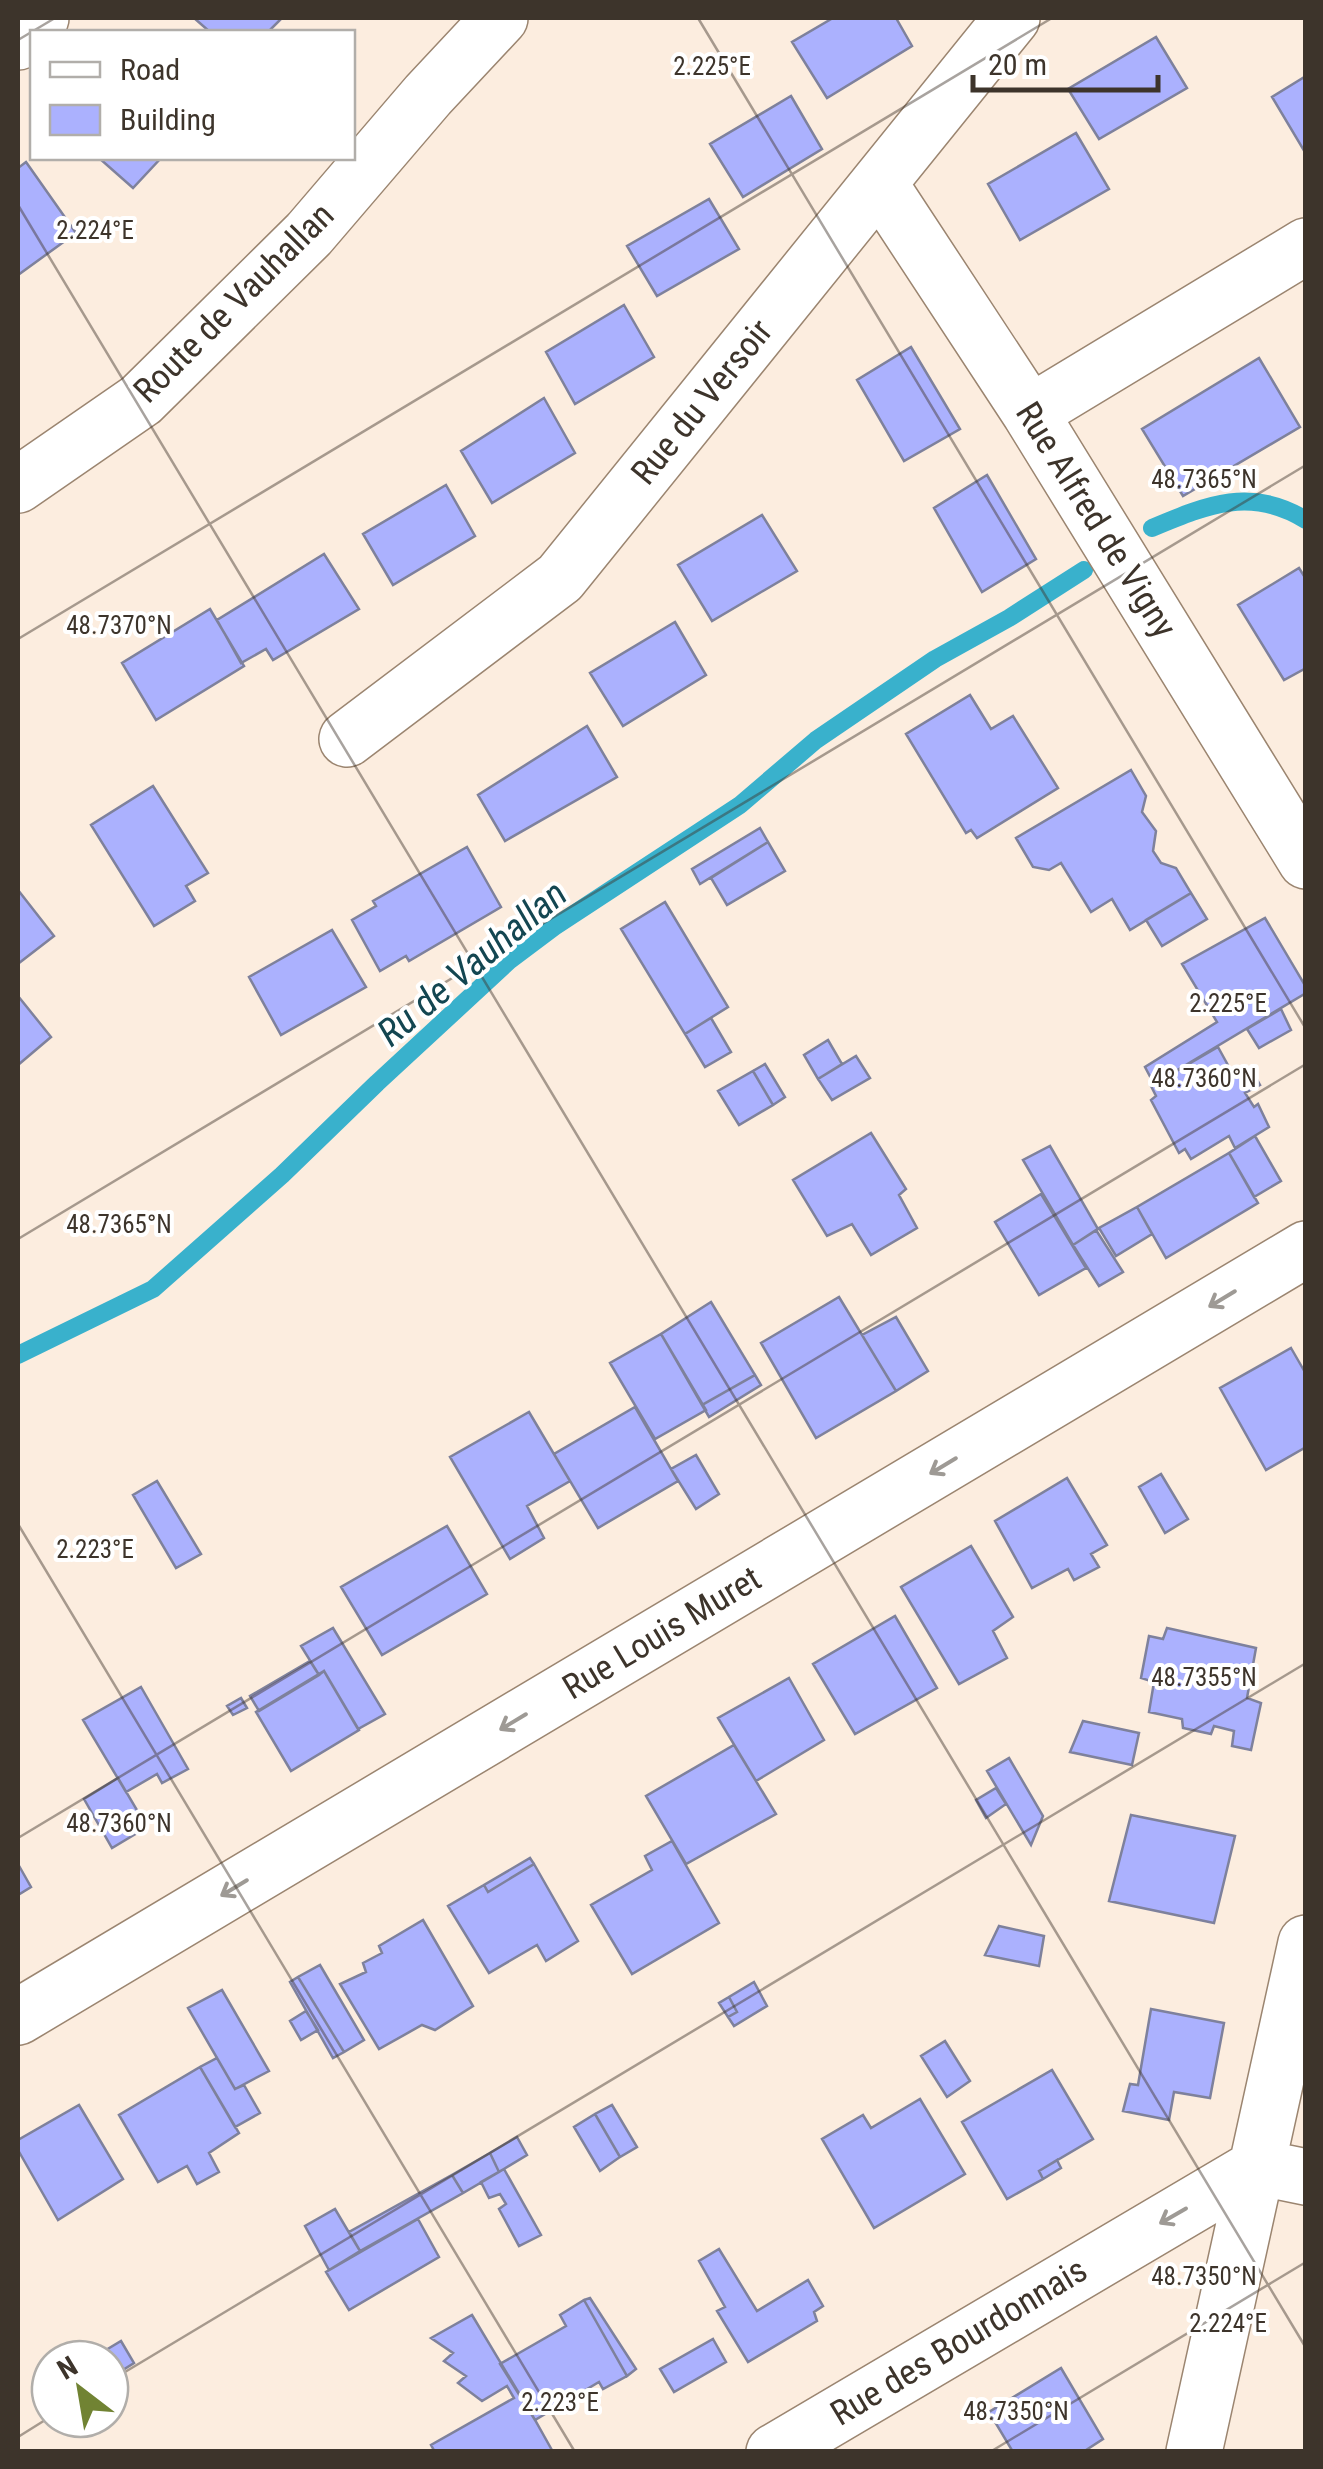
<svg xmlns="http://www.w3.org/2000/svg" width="1323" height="2469" font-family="'Roboto Condensed',sans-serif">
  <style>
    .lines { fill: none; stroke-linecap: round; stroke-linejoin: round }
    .stream { stroke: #39b1cc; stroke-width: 18 }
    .building { fill: #abb1fe; stroke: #7e819c; stroke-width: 2.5 }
    .street-casing { stroke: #9b8570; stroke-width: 58 }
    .secondary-casing { stroke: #9b8570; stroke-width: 58 }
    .street { stroke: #fff; stroke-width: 55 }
    .secondary { stroke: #fff; stroke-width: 55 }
    .oneway { stroke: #9e9a95 }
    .ticks { fill: none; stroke: #3d342b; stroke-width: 2.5; stroke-opacity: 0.45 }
    .labels { text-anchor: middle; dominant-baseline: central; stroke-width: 8; stroke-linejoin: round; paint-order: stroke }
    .street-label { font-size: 35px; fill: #3d342b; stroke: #fff }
    .water-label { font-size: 38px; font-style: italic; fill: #134651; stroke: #fff }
    .ticks-label { font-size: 25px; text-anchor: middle; fill: #3d342b; stroke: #fff; stroke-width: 8; stroke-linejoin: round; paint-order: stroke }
  </style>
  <rect width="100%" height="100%" fill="#fceddf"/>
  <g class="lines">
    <path class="stream" d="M1152,528C1207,505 1251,486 1306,520
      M18,1355L153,1289L282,1175L377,1083L510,960L554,927L740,805L816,740L935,659L1009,618L1084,570"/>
  </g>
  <path class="building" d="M194,18H282L268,32H210Z
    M833,18H896L912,46L827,98L792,42Z
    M1156,37L1187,88L1099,139L1068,89Z
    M1306,76V154L1272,97Z
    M791,96L822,149L743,197L710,144Z
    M1076,133L1109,189L1020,240L988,184Z
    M99,158H161L133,188Z
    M26,162L76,233L18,275V168Z
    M709,199L739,249L657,296L627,246Z
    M624,305L654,357L575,404L546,352Z
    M911,347L960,429L904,461L857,380Z
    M1259,358L1300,427L1183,496L1142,429Z
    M544,398L575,453L492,503L461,451Z
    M987,475L1036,559L982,592L934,508Z
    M446,485L475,536L393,585L363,534Z
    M762,515L797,571L712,621L678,565Z
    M324,554L359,609L273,660L266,649L241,663L217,620Z
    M1299,568L1306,579V668L1284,680L1238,605Z
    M210,609L244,666L156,720L122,663Z
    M675,622L706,675L623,726L590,673Z
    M970,695L991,729L1013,716L1058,788L977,838L971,830L966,833L906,734Z
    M587,726L617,777L505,841L478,795Z
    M1131,770L1146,796L1142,812L1156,831L1153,851L1161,863L1176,868L1191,893L1130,930L1112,899L1091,912L1061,863L1049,870L1033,867L1016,838Z
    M153,786L208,873L186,886L195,901L154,926L91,825Z
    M760,828L768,842L700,884L692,869Z
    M768,842L785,871L727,905L711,878Z
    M467,847L501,907L409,961L406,956L380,971L352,920L376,906L373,901Z
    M18,890L54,936L19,963L18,961Z
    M1191,893L1207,919L1162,946L1146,920Z
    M665,902L728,1007L685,1034L621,929Z
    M1265,918L1306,987V993L1154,1084L1145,1067L1217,1022L1182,964Z
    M332,930L366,987L281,1035L249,977Z
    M18,996L51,1037L18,1065Z
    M1281,1009L1291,1030L1259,1048L1247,1029Z
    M711,1018L731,1052L705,1067L685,1034Z
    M828,1040L842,1064L818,1079L804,1055Z
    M1218,1047L1234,1076L1250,1067L1260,1085L1245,1093L1254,1107L1258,1104L1269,1127L1235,1148L1229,1136L1191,1159L1185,1149L1179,1153L1151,1100L1156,1096L1151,1086Z
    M856,1056L870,1078L832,1100L818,1079Z
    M765,1064L785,1097L773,1105L753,1071Z
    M753,1071L773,1105L739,1125L718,1091Z
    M871,1133L906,1189L899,1195L917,1228L871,1255L852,1224L827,1236L793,1180Z
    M1255,1136L1281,1181L1254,1197L1229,1153Z
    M1050,1146L1098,1229L1073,1245L1023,1160Z
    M1229,1153L1258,1203L1166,1258L1137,1207Z
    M1041,1194L1086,1268L1039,1295L995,1222Z
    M1137,1207L1152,1234L1116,1256L1099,1228Z
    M1096,1230L1123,1272L1099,1286L1073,1245Z
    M839,1297L896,1391L816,1438L761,1343Z
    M711,1302L755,1375L702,1405L661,1334Z
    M896,1317L928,1371L896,1391L862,1335Z
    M661,1334L706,1410L655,1439L610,1363Z
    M1291,1348L1306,1374V1447L1266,1470L1220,1388Z
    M755,1375L761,1385L709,1417L702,1405Z
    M635,1407L678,1481L598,1528L554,1454Z
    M529,1412L570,1481L527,1506L544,1538L510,1559L450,1457Z
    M696,1455L719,1494L696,1509L671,1469Z
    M1161,1474L1188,1519L1165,1533L1139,1487Z
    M1067,1478L1107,1545L1091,1554L1099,1567L1074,1580L1068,1569L1032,1588L995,1521Z
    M157,1481L201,1554L176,1568L133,1495Z
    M447,1526L487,1594L382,1655L341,1587Z
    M971,1546L1013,1617L993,1631L1007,1658L959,1684L901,1587Z
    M895,1616L937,1688L855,1734L813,1664Z
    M333,1628L385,1714L358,1729L324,1671L319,1675L301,1646Z
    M1167,1628L1256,1648L1247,1698L1261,1703L1251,1750L1232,1746L1234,1731L1214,1726L1211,1734L1183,1728L1182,1719L1149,1712L1154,1682L1141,1678L1149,1636L1163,1639Z
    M310,1661L319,1675L259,1711L250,1696Z
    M324,1671L359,1730L291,1771L256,1712Z
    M789,1678L824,1740L756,1781L718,1718Z
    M141,1687L188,1769L162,1783L157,1774L126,1792L83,1720Z
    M241,1698L247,1708L233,1715L227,1706Z
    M1083,1721L1139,1733L1132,1765L1070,1752Z
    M734,1745L776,1814L686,1864L646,1796Z
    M1009,1758L1043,1816L1031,1845L987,1771Z
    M118,1778L147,1827L112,1848L84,1799Z
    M996,1788L1006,1804L986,1818L976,1800Z
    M1131,1815L1235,1836L1214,1923L1109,1901Z
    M672,1841L719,1923L632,1974L591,1905L652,1870L645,1856Z
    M530,1858L534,1864L488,1892L484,1885Z
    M18,1864L31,1887L18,1895Z
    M534,1864L578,1941L546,1961L537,1945L489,1973L448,1906L484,1885L488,1892Z
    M423,1920L473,2006L435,2030L422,2025L379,2049L340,1984L366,1972L363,1963L382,1953L379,1946Z
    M999,1926L1044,1936L1039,1966L985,1955Z
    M320,1965L364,2040L344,2052L298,1977Z
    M298,1977L344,2052L333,2058L290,1982Z
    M754,1982L767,2006L734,2026L728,2017L737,2012L729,1997Z
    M222,1990L269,2071L235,2089L188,2008Z
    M729,1997L737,2012L728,2017L719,2003Z
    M1151,2009L1224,2023L1210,2098L1174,2092L1169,2120L1123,2111L1130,2084L1138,2085Z
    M306,2011L318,2030L301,2040L290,2021Z
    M945,2041L970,2081L947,2097L921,2056Z
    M217,2058L235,2089L244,2085L260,2113L235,2127L200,2067Z
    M200,2067L239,2133L209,2153L219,2172L197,2184L187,2166L158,2182L119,2115Z
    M1052,2070L1093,2139L1039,2171L1043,2179L1007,2199L962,2122Z
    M920,2099L965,2174L874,2228L822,2139L863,2115L871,2128Z
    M79,2105L123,2179L58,2220L18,2150V2140Z
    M612,2105L637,2147L620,2157L595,2114Z
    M595,2114L620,2157L600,2171L574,2127Z
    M517,2137L527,2155L499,2172L490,2153Z
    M490,2153L499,2172L463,2193L452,2175Z
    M1057,2160L1061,2168L1043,2179L1039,2171Z
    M504,2169L541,2235L519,2246L499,2209L506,2204L500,2194L489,2198L481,2182Z
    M452,2175L463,2193L360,2251L349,2232Z
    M335,2209L360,2251L329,2270L305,2226Z
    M418,2219L439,2257L349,2310L326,2272Z
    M719,2249L757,2311L808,2280L823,2306L814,2312L817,2321L748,2362L717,2311L725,2307L699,2261Z
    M590,2298L636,2369L627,2376L584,2300Z
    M584,2300L627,2376L603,2389L599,2382L535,2420L500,2364L566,2326L560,2315Z
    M472,2315L535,2420L553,2452H435L431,2445L514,2398L507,2386L482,2401L458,2383L466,2376L444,2361L453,2353L431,2338Z
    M713,2339L726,2362L674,2392L660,2369Z
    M121,2341L134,2363L110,2378V2359H91Z
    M1061,2368L1103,2439L1083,2452H1013L989,2412Z"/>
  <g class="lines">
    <defs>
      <path id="street" d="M18,42L41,18
        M879,183L1030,413L1306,861
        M1030,413L1306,246
        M347,739L560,578L1012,18
        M18,2017L1306,1249
        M774,2452L1257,2167L1306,2177
        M1194,2452L1306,1943"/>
      <path id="secondary" d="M18,485L141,400L309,234L428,95L500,18"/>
    </defs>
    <use href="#street" class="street-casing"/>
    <use href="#secondary" class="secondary-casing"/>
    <use href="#street" class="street"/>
    <use href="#secondary" class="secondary"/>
  </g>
  <defs><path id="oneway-shaft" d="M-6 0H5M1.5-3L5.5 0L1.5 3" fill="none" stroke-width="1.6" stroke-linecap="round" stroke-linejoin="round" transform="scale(2.5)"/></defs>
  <g class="oneway">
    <use href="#oneway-shaft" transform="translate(1222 1299) rotate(149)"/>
    <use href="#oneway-shaft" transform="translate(943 1466) rotate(149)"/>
    <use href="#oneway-shaft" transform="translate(513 1722) rotate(149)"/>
    <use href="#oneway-shaft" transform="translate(234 1888) rotate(149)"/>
    <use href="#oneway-shaft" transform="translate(1173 2216) rotate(150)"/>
  </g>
  <path class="ticks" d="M698,18L1306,1029M18,40L55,18M18,205L1306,2348M18,639L1052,18M18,1239L1306,465M18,1524L575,2452M18,1838L1306,1064M110,2381L1306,1663M18,2437L50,2417M990,2452L1306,2262"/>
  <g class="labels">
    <g class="street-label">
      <text transform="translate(234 303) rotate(-45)">Route de Vauhallan</text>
      <text transform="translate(702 402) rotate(-51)">Rue du Versoir</text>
      <text transform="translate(1096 520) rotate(58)">Rue Alfred de Vigny</text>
      <text transform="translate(662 1633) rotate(-31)">Rue Louis Muret</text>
      <text transform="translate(959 2342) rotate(-31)">Rue des Bourdonnais</text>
    </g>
    <g class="water-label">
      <text transform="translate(472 963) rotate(-40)">Ru de Vauhallan</text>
    </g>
  </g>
  <g class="ticks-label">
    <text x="712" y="75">2.225°E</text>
    <text x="95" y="239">2.224°E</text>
    <text x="1204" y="488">48.7365°N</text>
    <text x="119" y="634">48.7370°N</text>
    <text x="1228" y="1012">2.225°E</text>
    <text x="1204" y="1087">48.7360°N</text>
    <text x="119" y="1233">48.7365°N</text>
    <text x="95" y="1558">2.223°E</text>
    <text x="1204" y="1686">48.7355°N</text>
    <text x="119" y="1832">48.7360°N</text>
    <text x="1204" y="2285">48.7350°N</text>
    <text x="1228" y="2332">2.224°E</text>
    <text x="560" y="2411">2.223°E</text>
    <text x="1016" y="2420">48.7350°N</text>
  </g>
  <rect width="1323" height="2469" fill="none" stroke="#3d342b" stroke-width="40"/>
  <rect x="30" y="30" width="325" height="130" fill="#ffffff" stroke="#b1aeaa" stroke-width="2.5"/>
  <rect x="50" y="62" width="50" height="15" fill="#ffffff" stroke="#b1aeaa" stroke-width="2.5"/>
  <text x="120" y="80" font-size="30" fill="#3d342b">Road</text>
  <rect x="50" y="105" width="50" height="30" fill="#abb1fe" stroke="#b1aeaa" stroke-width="2.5"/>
  <text x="120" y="130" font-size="30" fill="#3d342b">Building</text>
  <g transform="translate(80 2389) rotate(329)"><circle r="48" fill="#ffffff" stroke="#b1aeaa" stroke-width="2.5"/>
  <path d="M0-8L18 38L0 25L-18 38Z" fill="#718333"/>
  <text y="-15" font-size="28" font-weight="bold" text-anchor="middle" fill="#3d342b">N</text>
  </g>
  <path d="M973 75v15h185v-15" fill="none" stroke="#3d342b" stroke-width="5"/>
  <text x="988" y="75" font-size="30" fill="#3d342b" stroke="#ffffff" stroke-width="8" paint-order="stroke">20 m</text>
</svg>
